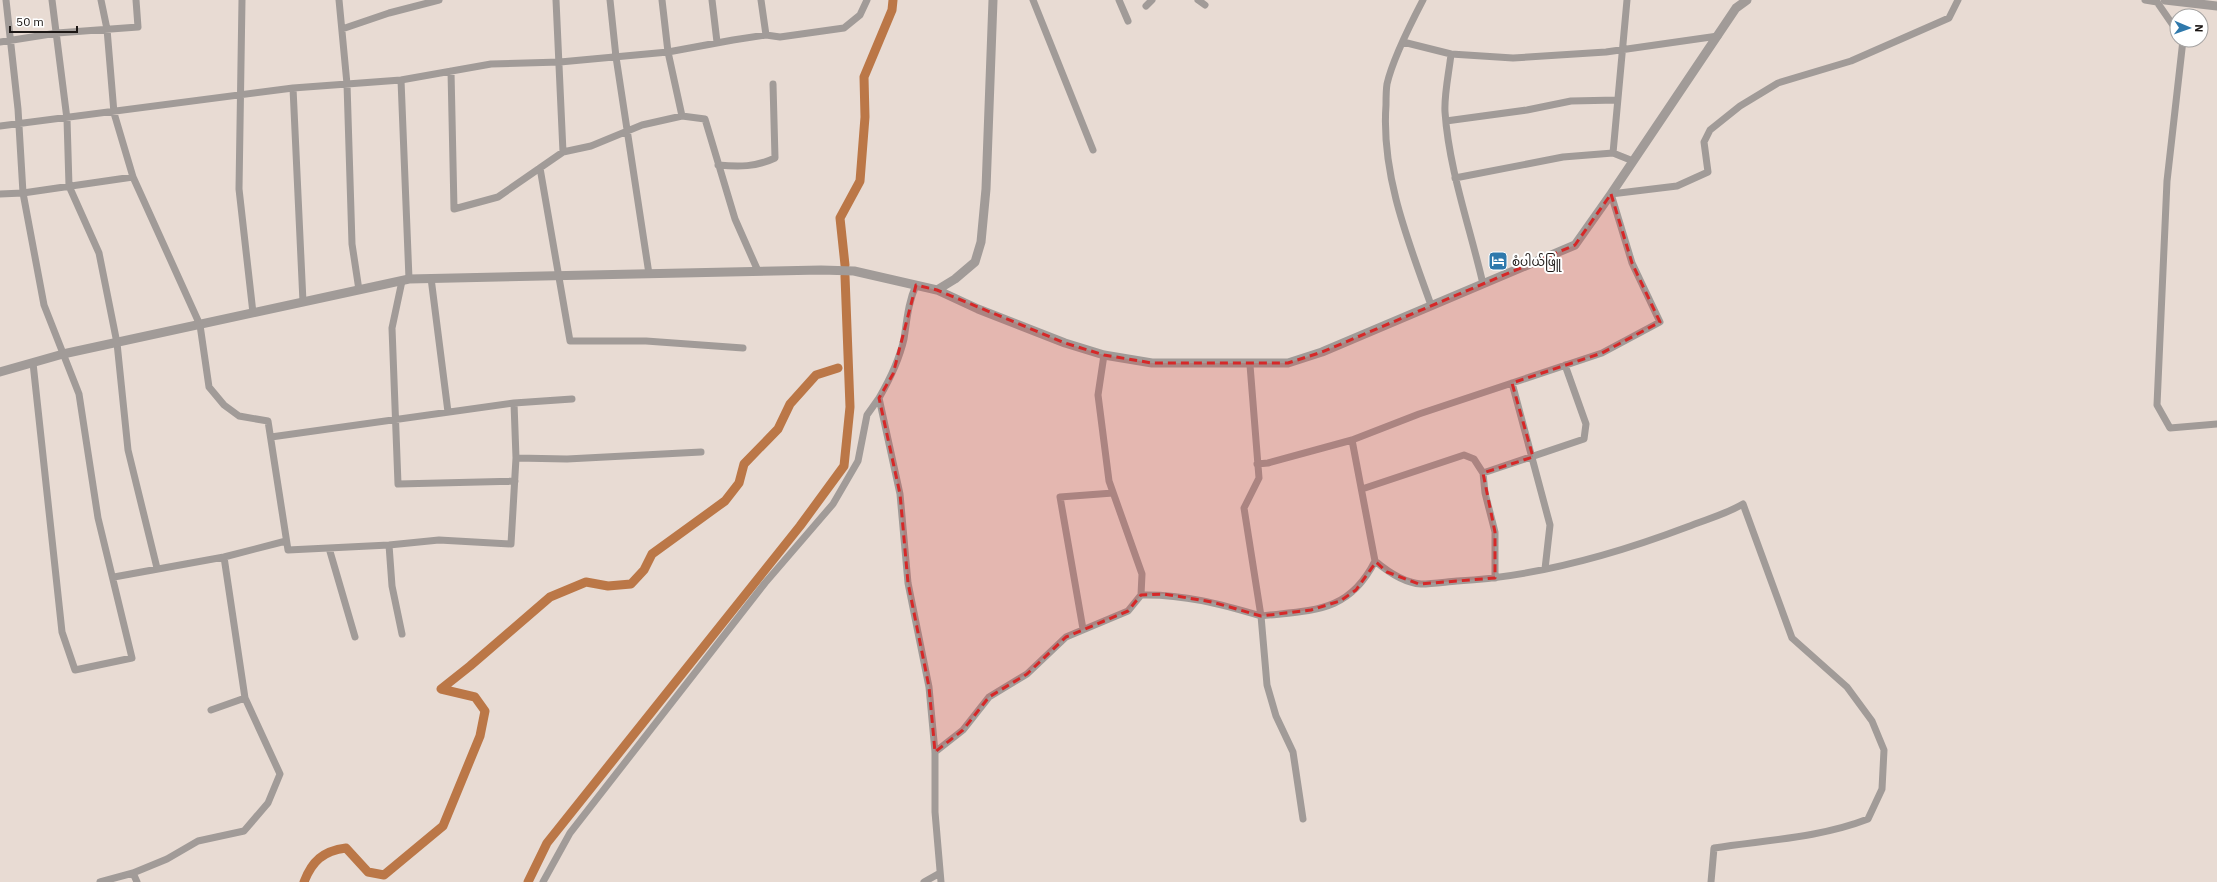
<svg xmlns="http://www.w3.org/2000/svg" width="2217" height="882" font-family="'IBM Plex Sans','Noto Sans Myanmar',sans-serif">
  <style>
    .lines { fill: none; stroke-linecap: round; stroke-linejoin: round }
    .canal { stroke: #bb7747; stroke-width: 9 }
    .minor { stroke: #a19b98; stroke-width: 7 }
    .tertiary { stroke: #a19b98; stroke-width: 9 }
    .marked { fill: #d62828; fill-opacity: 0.2; stroke: #d62828; stroke-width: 3; stroke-dasharray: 8 5; stroke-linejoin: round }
    .labels { text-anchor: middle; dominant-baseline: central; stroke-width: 4; stroke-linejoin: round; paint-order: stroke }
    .poi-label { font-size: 12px; fill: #1b1614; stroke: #fff; text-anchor: start }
  </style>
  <rect width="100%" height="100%" fill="#e8dbd3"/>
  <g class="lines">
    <path class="canal" d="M845,265L840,218L860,181L865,117L864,77L892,10L893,0
      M304,882C312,861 323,851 346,848L368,872L384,875L443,826L480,736L485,711L475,697L441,689L470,666L550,597L586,582L608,586L631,584L644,570L652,554L725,501L739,483L744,464L778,429L790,404L816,375L838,368
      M528,882L547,843L800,526L844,466L850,407L845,276"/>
    <path class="minor" d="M6,0L18,109L23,193L44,305L79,394L98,518L132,658L75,670L62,632L33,363
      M52,0L67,119L69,186L99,253L117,343L128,450L157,568
      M101,0L107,29L114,113L133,177
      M242,0L239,189L253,313
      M339,0L347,84L352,244L359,290
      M556,0L563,152
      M610,0L616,57L649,274
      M662,0L668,52L682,116
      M712,0L717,42
      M761,0L766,35
      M1033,0L1093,150
      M1119,0L1128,21
      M1198,0L1205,5
      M1423,0C1411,23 1393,58 1387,84C1386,90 1386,98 1386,105C1381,174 1408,241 1431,305
      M1627,0L1613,153L1633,161
      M2145,0L2157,2L2177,31
      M1146,6L1152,0
      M342,29L389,13L439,0
      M2183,40L2167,181L2157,405L2170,428L2217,424
      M0,42L57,33L138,27L136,0
      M1403,42L1451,54L1513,58L1606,52L1718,36
      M1451,54C1449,73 1444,94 1445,112C1449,170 1470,227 1483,284
      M451,71L454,209L498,197L563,152L591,146L642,125L682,116L705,119L735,219L758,271
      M401,80L409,279
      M293,88L303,302
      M1446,121L1527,110L1571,101L1617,100
      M0,126L293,88L401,80L491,64L560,62L668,52L733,40L766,35L780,37L844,28L860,15L867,0
      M718,165C739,167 756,167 775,158L773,84
      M540,168L570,341H646L743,348
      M1455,178L1563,157L1613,153
      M0,194L23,193L133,177L200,325L209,387L224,405L239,416L268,421L288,550L389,545L439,540L511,544L516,458L514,403
      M431,278L448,412
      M402,281L392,328L398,484L515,481
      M916,285C908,303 907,320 904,339C899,361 890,379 879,398L900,494L908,583L929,687L935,752V812L941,882
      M1512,383L1550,525L1545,569
      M271,437L514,403L572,399
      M1352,440L1375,561
      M516,458L567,459L701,452
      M1257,464L1268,463L1352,440L1419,414L1602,353L1660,322L1632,263L1611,194L1677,186L1708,172L1704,142L1710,130L1740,106L1778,83L1851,61L1949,18L1958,0
      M1362,489L1464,455L1474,459L1483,473
      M389,545L392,586L402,634
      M329,548L355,637
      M114,577L224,557L286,541
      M1495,578V532L1485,493L1483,473L1584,439L1586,424L1565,365
      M1141,595C1183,594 1221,604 1261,616L1244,508L1259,478L1250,365
      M1083,629L1060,497L1113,493
      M211,710L245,698
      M935,752L963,730L989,697L1027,674L1066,637L1128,611L1141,595L1142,574L1109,481L1098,395L1104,355
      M1303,819L1293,752L1276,716L1267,685L1261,616C1313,610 1349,613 1375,561C1387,571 1405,583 1421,584C1433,584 1445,582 1457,581C1536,577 1613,555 1687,527C1707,519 1724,515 1743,504L1792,638L1847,687L1872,721L1884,750L1882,789L1868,819C1819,838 1765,840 1714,848L1711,882
      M133,873L137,882
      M100,882L133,873L167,859L198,841L244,831L268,803L280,774L245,698L224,557
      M543,882L570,833L765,583L833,504L858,461L867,415L879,398
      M924,882L940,873"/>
    <path class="tertiary" d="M2165,0L2217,6
      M937,290L955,279L975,262L981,242L986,189L993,0
      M0,372L63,354L409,279L821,270L854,271L937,290L978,309L1065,343L1104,355L1152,363H1288L1322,352L1575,245L1611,194L1736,8L1747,0"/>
  </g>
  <path class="marked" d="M1611,194L1632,263L1660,322L1602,353L1512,383L1533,457L1483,473L1495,532V578L1419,584L1387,572L1376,562L1356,590L1340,601L1311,610L1261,616L1212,602L1164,594L1141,595L1128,611L1066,637L1027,674L989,697L963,730L935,752L929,687L908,583L900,494L879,398L893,374L916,285L937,290L1065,343L1104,355L1152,363H1288L1322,352L1575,245Z"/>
  <defs>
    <symbol id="hotel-square" viewBox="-11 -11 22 22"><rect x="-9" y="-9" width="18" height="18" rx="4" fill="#2f79ac" stroke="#fff"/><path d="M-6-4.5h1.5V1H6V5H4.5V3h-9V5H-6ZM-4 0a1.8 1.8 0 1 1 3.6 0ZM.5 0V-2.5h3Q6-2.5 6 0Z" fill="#fff"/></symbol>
  </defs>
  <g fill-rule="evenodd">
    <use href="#hotel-square" x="1487" y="250" width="22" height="22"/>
  </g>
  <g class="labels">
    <g class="poi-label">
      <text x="1512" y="261">စံပါယ်ဖြူ</text>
    </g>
  </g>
  <g transform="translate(2189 28) rotate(92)"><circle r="19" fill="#ffffff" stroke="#a4a2a1"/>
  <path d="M0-3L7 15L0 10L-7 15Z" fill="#2f79ac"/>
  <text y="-6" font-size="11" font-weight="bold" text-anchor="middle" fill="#1b1614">N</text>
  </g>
  <path d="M10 26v6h67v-6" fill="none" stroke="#1b1614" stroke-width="2"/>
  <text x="16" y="26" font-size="12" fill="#1b1614" stroke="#ffffff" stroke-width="3" paint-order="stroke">50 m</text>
</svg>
